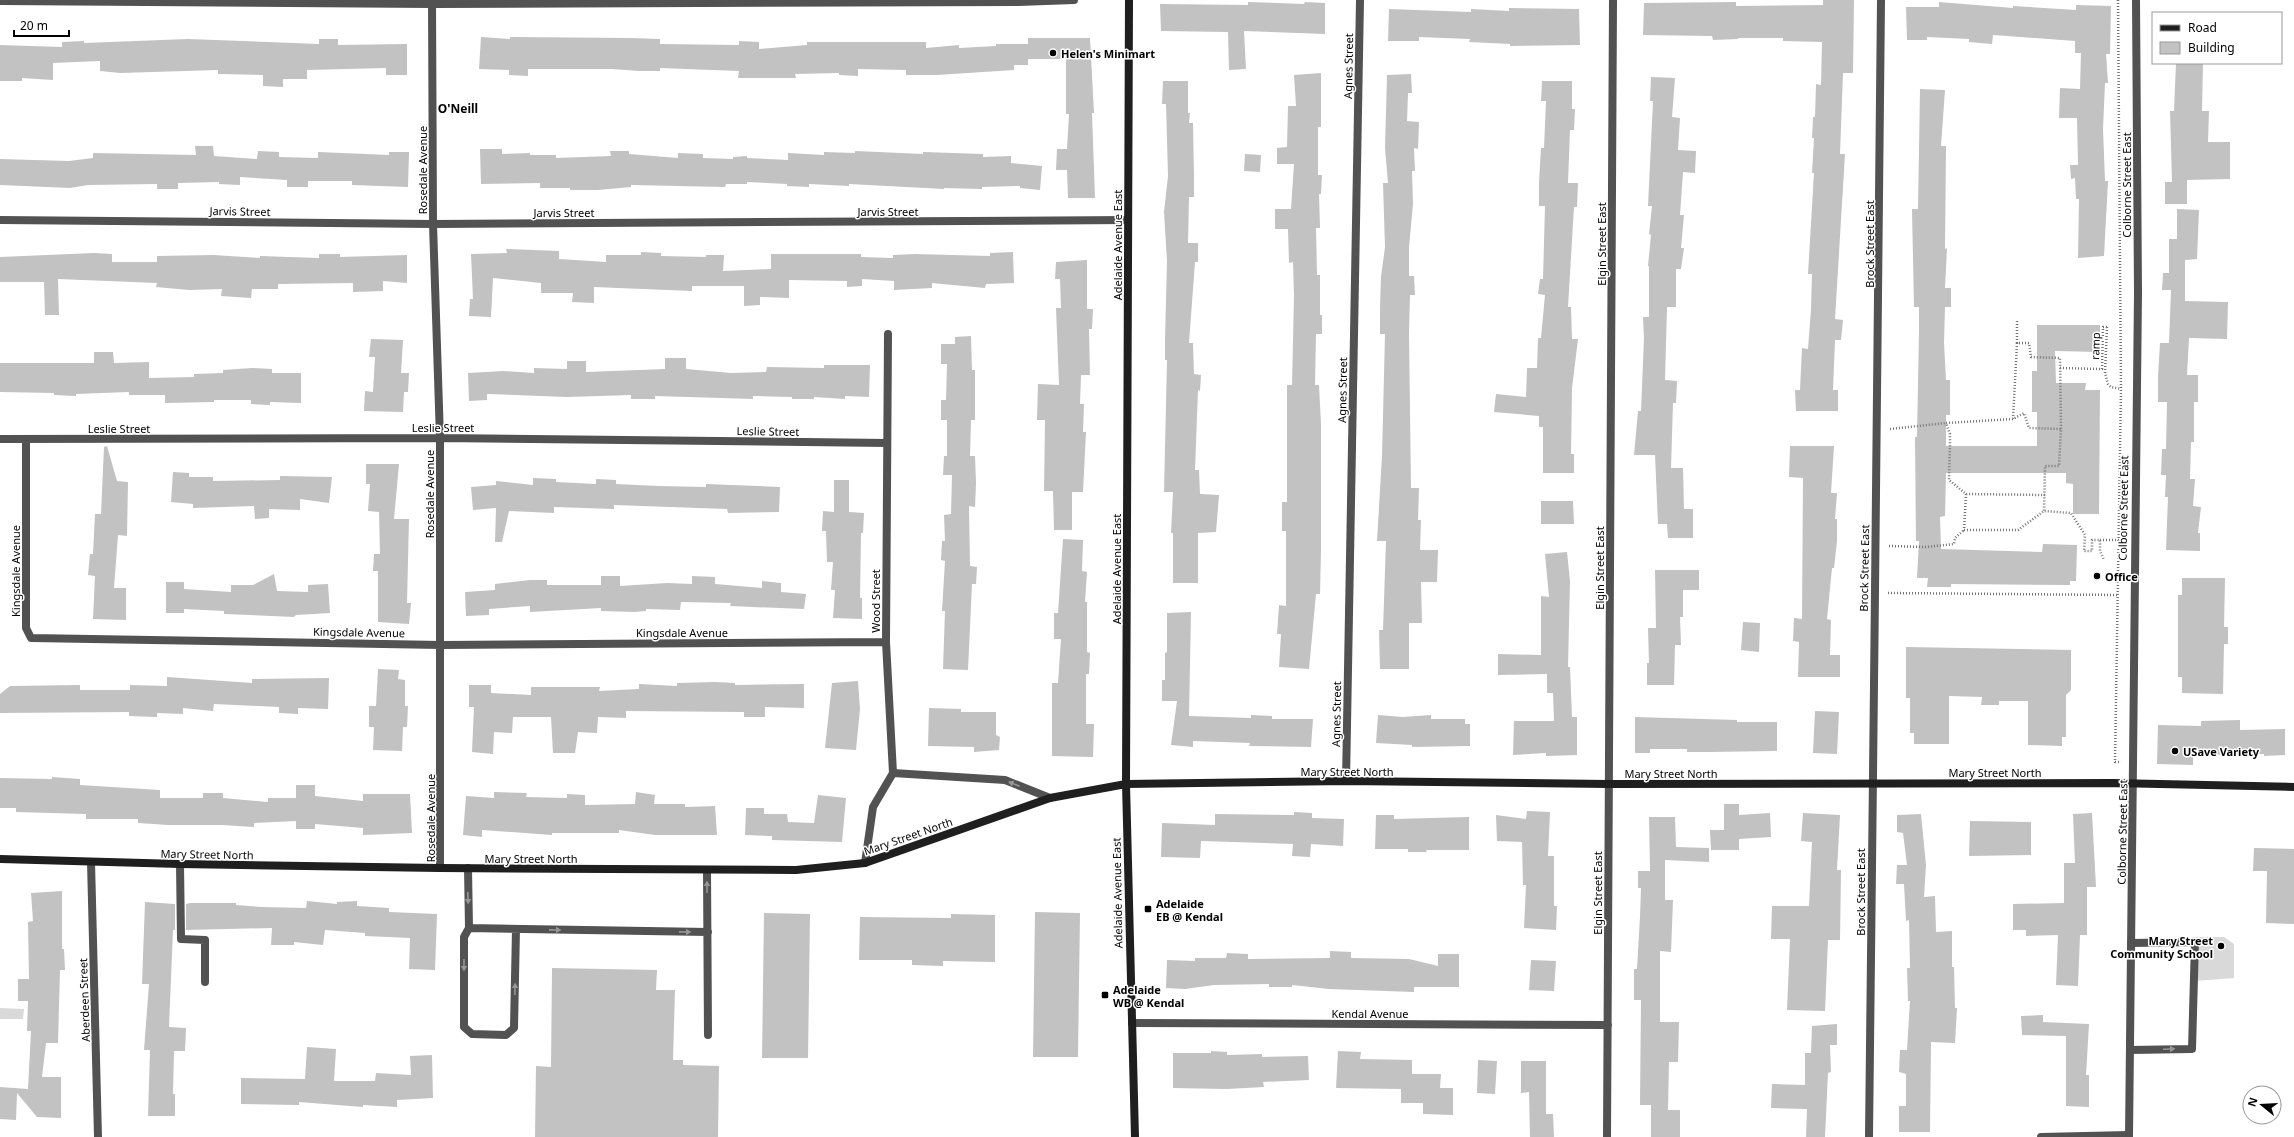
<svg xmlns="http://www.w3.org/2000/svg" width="2294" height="1137" font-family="'Noto Sans',sans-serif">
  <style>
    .green { fill: #d9d9d9 }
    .building { fill: #c2c2c2 }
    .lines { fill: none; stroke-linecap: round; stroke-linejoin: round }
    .path { stroke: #747474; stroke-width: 2.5; stroke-dasharray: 1 2; stroke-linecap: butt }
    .lane { stroke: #525252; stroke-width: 8 }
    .street { stroke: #525252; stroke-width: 8 }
    .secondary { stroke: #1f1f1f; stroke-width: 8 }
    .oneway { fill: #979797 }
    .poi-dot { fill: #000; stroke: #fff; stroke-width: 1.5 }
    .labels { text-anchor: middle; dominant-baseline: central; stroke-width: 3; stroke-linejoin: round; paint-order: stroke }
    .poi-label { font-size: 11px; font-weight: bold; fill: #000; stroke: #fff; text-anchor: start }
    .street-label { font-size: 11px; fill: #000; stroke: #fff }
    .neighbourhood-label { font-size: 12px; font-weight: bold; fill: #000; stroke: #fff }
  </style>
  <rect width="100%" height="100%" fill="#fff"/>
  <path class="green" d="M2192,937H2224L2234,944V978L2195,981Z
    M0,1008L24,1009L23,1019H0Z"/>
  <path class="building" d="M1823,0H1854L1853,73H1843L1840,154H1845L1835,319L1843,320L1841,340H1835L1833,390H1838V411H1796L1795,390H1800L1802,348L1808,349L1811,309L1812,274H1808L1814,173H1812L1814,138H1812L1813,117H1815L1816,84L1821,85L1822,42L1783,41V38H1738V39L1713,40L1712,36L1643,35L1644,3L1736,2V6L1823,5Z
    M1248,2L1304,4L1305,2L1325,3V34L1244,31L1246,69L1229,70L1228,32L1161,31L1160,4L1248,5Z
    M1939,2L2013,8V6L2076,10V5L2111,6L2110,54H2106L2108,83H2105L2103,129L2105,181H2108L2104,256L2078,258L2079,199H2076L2075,178L2071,179L2070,165H2078L2077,118H2059L2060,88L2080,89L2081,53H2075V41L1993,35L1992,44L1969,42V39L1927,37V40H1907L1906,7H1939Z
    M1509,8L1579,9L1580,45L1510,46V44L1469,42L1470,39L1419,37V41H1388L1389,9L1471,12V9L1509,11Z
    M481,37L510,39V37L631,38L660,39V44L739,45V41L759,42V49L807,45V42H926V48L959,45V48L996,46V44H1028V38H1090L1094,113H1092L1095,198H1068L1067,170H1056L1057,149H1067L1069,114H1066V59H1028V65H1014V70L937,75H906V70L858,69V76L839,75V73L795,74L796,78H738L739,71L660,68V71H639L612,69H528V76L509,75V70L479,69Z
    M188,39L319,44V39H338V45L407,44V75H386V68L307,70V79H283V87L263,86V75L218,74V70L120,73L100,71V61L53,63V80L22,78V81H0V45L62,47V42L84,41V43Z
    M2176,63H2203L2202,111H2209L2208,142H2230V179L2187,180V204H2165V182H2172L2170,111H2174Z
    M1321,73V127H1318V175H1322L1321,194H1319L1320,228H1316L1317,275H1320V315H1322V334H1316L1315,385H1319L1321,424V550L1320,594H1316L1309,669L1279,667L1281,634H1277L1279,605L1286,606V531H1282V502H1287V385H1292L1294,296L1293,262L1289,263L1288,229H1275V209H1291L1294,164H1277V148L1287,147L1288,106H1296L1294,75Z
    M1411,74L1412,93H1408L1407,121L1419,122L1418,149L1414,148L1415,171H1412L1413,204L1409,247V276H1414L1415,295H1410L1409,333L1411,488H1419L1418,520H1421L1420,550H1438L1437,582H1421L1422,623H1409V669H1380L1379,630H1383L1386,541H1377L1382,456L1385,334H1380V307L1381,277L1385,247L1383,183H1388L1385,148L1387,75Z
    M1651,77L1675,78L1672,117L1680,118L1678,150L1696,151L1695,173L1683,172L1680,215H1684L1681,248H1684L1681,269H1676V307H1667L1665,380L1677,381L1676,403H1673L1671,468H1683L1684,509H1693V538H1668L1667,524H1658L1655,455H1634L1638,411H1641L1644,338L1643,317H1649V266H1648L1651,235L1649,234L1652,206H1648L1653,101H1650Z
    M1163,81H1188V113H1190L1189,123H1193L1194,177V197H1189L1188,243H1198V262H1195L1189,343H1193L1194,374L1201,375L1200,391L1198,390L1195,470H1199L1200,494L1219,495L1216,532L1198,533V583H1173V533H1171L1173,492H1164L1167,360H1165V339L1167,261L1164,212L1168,176L1166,104H1162Z
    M1542,81H1572V109H1575L1574,130H1570L1568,183H1578L1577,207H1574L1568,307H1571L1572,339H1578L1572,388L1571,454H1574V473H1543V427H1539V416L1494,412L1496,394L1526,397L1527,368H1537L1538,338H1541L1545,295L1538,294L1540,279H1543L1545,206H1539V182L1541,148H1544L1546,101H1541Z
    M1920,89L1945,90L1941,146H1946L1945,249L1947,248L1945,288H1951V307H1945L1944,343L1946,380H1950V415H1946V446H2037V412H2032V371H2037V325H2100V352L2055,351L2056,383H2086L2085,390H2100L2099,514H2073V484L2066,483V473H1946L1945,516L1940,517L1941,549L2042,552L2043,544L2077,545L2076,581H2070V585L1951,584V587H1927L1928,578H1917L1919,541H1916L1915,437H1917L1919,331V307H1914L1912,209H1918Z
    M195,146H213L214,156L257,159L258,151L279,152V157L318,158V152L389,155V152H409L408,187L352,185V181H308V187H287V180L240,177V185L219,184V182L178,183V189H157V184L88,185L70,188L0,185V159L69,161L93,158V153L196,155Z
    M480,149H502V154L530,153V155H556V158L611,156L610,151H629V154L678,158V153L703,154V158L733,159V157L747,156V158L788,160V153L824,155V152L855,153V151L923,154V152L983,154V157L1011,156V163L1042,166L1040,190L1020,188V186L982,187V189L944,188V189L849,184V186L809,184V187L787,186V184L747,182V184H726L725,187L631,185V187L598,190H570V188H540V183L481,184Z
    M1245,154L1261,155L1260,172L1244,171Z
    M2177,209L2199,210L2197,259L2185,260V301L2228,302L2227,339L2189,338L2187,375H2198V402H2194V442H2191L2190,479H2195L2193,506L2201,507L2198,533H2200V551L2166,550L2168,497H2165L2166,475H2161L2162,449H2166L2167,402H2158V376L2160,343H2169L2171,290H2162L2163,273H2169V239H2177Z
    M506,249L559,251V259L606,262V255H641V252L661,253V256L706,257V255H724L723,271L771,269V254H861V257L893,258V255L915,254L990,256V253L1013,252L1014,283L986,284L985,288L932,283V288L894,290V281L862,279V286L847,287V281L789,280V298L760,297V305L744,306V286H692V291L594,287V303L572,302L573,293H541V283L493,278L491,317L469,316L470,299H473L471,254L507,253Z
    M94,253L112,254V262H157V256L214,255L260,258V256L319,258V254H340V257L407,255V283L383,281V291L353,292V283L278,284V289H252L251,298L221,296L222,289L189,290L156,287L157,283L58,279L59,315H45L44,282H0V257Z
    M1087,260V309H1093L1092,329H1089L1090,375H1081L1080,404H1084L1083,432H1086L1083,492H1072V530H1054L1053,491H1044L1045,420H1037L1038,384L1059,385L1056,308H1061L1060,279H1055L1056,262Z
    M971,336L972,370H975V420H971L970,456H975L976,483L975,507L969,506L970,566L977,567L976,584H972L968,670L943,669L945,611H942L945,561L941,560L942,541H945L944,515L951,514L952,475H943L944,456H947V420H941V400H946L947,364H941V344H955V337Z
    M371,339L403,340L401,373H409L408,392H404L403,412L364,411L365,391L373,392L375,357H369Z
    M94,352H113L114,363L149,362V378L194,377V374L223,373V370L252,368L272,369V373H301V403L270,402V405L251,404V400H214V402L165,403V395H129V392L76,394V396L54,395V393L0,392V363H94Z
    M665,358H686V369L731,373L766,372L767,367L824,368V365H870L869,397L845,396V399L814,397V399H792V397L753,396V399L655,396V399H631V395L567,397L487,394V400L469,401L468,373L504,371L534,373V368L567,369V361H586V372L665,369Z
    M107,446L117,481L128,482L127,536L118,535L114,588H126V620L93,619L95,576L88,575L90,554H93L95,514H101L104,447Z
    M1790,446H1834L1831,493H1837L1835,519H1837V541L1834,568H1832L1827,619L1831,620L1830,655H1840V677H1798L1799,642L1793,641L1794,618L1802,619L1803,478L1789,477Z
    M366,464H399L394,519H409L407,603H411L409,624L378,622V571H373L374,554H380L379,512L368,511L370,484H366Z
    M173,472L189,473V477H213V481L280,480V476L332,477L329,503L300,499V510L269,509V518L255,519L254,506L193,508V504L171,502Z
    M533,478L556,479V482L596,484V479L616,480V484L658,486L706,487V484L780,487L779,512L728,513L727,509L614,505V509L554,507V513L509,511L502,542H495L496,508L473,510L471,487L496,485V481L533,485Z
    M834,480H849V512L864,513L863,533H861L860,598H862V619L833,618L835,590H831L833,562H827L826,531H822L823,511L834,512Z
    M1541,501H1573L1574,524H1541Z
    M1063,539L1083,540L1082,571L1087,572L1085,602H1087V652L1090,653L1089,674H1086V724H1094L1093,757L1052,756V683H1058L1061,639H1054V613H1058Z
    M1567,552L1570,581L1568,667H1570L1572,717H1577V755L1546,756V753L1513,755L1514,721H1554L1553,693H1547V674L1498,675V654L1541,655V596L1549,597L1545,554Z
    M1655,570H1699V590H1683V617H1680L1681,645H1675L1674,685H1647V663H1649L1648,628H1656Z
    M274,574L277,591L308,592V585L328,584L330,613L296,615L294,617L224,614V611L184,609V613H166V582H184V589L231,592V585H253Z
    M601,576H620V586L667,583L692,584V576L715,577V584L762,588V581L781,583V592L806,594L804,609L730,606L731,603L681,602L680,610L646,609V611L634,612L601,611V608L530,612V606L489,609V615L466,616L465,592L495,590V584L530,580H547V585H601Z
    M2182,578H2225L2224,627H2228V644H2224L2223,694L2182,693V677H2178V595H2182Z
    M1191,612L1189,716L1251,718V715L1272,716V719H1313L1311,747L1249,746L1250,743L1193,741V747L1171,745L1177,701H1162V680H1165V653L1167,652V613Z
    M1743,622L1760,623L1759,652L1741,650Z
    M1906,647L2071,650V690L2066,695V737H2062V746L2028,745V701H1999V705H1981L1982,697L1949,696V744H1914V733H1910V698H1906Z
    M378,669L399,670L398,679L405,680V706H408L407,727H403L402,751L373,750L374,727H369V706H376Z
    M167,677L252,683V679L329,678L328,709L298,708V714L279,713V707L214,704L213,711L183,708V714L157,713V717L129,716V712L0,713V694L10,686L80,685V690H130V685L167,686Z
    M858,681L860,709L856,750L825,748L832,683Z
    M715,682L735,683V685L804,684V708L765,707V717H744V712L626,711V718L598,717L597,733L578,732L575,753H553L551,717H513L512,733L494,732L493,754L472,752L474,707H469V685H491V693L531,695V687H600L599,691L639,689V684L677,686V683Z
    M929,708L961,709V712H996V735L1000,737L999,750L974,752V747L928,746Z
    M1815,711L1839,712L1837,754L1813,753Z
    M1378,715L1403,717L1431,715V719H1465V724H1470V746L1412,747V745L1376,743Z
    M1635,717L1737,720V722H1777V751L1707,752H1687V749H1650V753H1635Z
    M2240,720V730L2285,729V755L2264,756V754L2193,755V765L2157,764L2158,725L2201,726V721Z
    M52,777L80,779V785L160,790V798H203V793H223V798L268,802V798H296V785H315V796L363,801V794H410L412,833L363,835V828L315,824V829H296V821L254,823V827L222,825H168L138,823V819H86V814L16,812V808H0V778L52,779Z
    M494,792L527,793L526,797L567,798V794L585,795V805L635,804L636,792L655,795L654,804H685V807L715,806L717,835H655L619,830V833H552V835L482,830V837L463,835L466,796L494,798Z
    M818,795L846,798L842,842L772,840V836L745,835L746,808H764V814H787L788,822L814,823Z
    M1724,804H1739V815L1770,813L1771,837L1739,839V850H1711L1710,830H1724Z
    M1527,811L1550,812L1548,856H1554V906H1557L1556,930L1524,928L1526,885H1523L1522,842L1497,841L1496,815L1526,819Z
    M1294,812L1312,813V818L1344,819L1343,846L1311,844L1310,857L1292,856L1293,844L1201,841L1200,858L1161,857L1162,823L1215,825V814L1294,815Z
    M1803,813L1840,815L1837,870H1841L1840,940H1828L1825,1011L1787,1010L1790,939H1771L1772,906H1809L1812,842L1801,841Z
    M2092,813L2096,887H2087V935H2080L2078,986L2056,985L2058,935L2026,936V930H2013V904L2064,903V863H2075L2073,814Z
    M1921,814L1926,865L1924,897L1935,896L1936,932L1952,931V967H1954L1955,1008H1957L1955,1043L1931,1042L1930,1132H1899V1106H1906V1074L1899,1072L1900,1050H1907L1910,1001H1908L1907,968H1910L1909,920L1906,921L1904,884H1896L1897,865H1907L1903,833L1897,832V815Z
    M1376,815H1394V819L1469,817V850H1426L1427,852H1408V849H1375Z
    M1649,817H1675L1676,847L1709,848V862L1665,860V900H1673L1671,952L1660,951V1022H1679L1678,1062H1669L1668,1110H1680V1137H1651V1105H1640L1641,1000H1634V969H1637L1640,917L1641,888H1638V871H1650Z
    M1970,821L2031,822V855L1969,856Z
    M2254,848L2294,849V924L2266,923L2267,871H2253Z
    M62,891V949H64L65,970H60L58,1043H46L42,1077H61V1118L37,1117L17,1093L16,1120L0,1119V1087L28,1089L31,1031H27L28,1001H18V979H29L28,922L33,921L31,893Z
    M307,901L337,904V902L357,901V906L389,908V912L437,914L435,970L409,969L410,938L365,936V933L325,930L323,945L294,942V945H271L272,928L186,930V904L190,903H236V905L261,907L306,908Z
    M145,902L175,904V930H173L169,1027L186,1028L185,1051H174L173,1094H175V1116H148L150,1050H144L149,984H142Z
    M1035,912L1080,913L1078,1057H1033Z
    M764,913L810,914L808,1058H762Z
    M951,914L995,915V962L943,961V966L912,965V960H859L860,917L951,918Z
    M1330,951L1351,952V958L1409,959L1438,966V954H1459V987H1414V992L1329,989L1292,985V987H1269V984L1214,985L1185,989L1166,988L1167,960L1195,961V958H1226L1227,953L1248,954V959L1330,958Z
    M1531,960L1556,961L1554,991L1529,990Z
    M552,968L657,970L656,990H675L673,1060H683V1065L719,1066L718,1137H535L536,1066L551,1067Z
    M2043,1015V1022L2089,1024L2086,1075H2089V1107L2066,1106V1036L2022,1035L2021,1016Z
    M1837,1024V1045H1830L1831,1072L1828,1073L1825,1137H1806L1807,1109L1771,1108L1772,1084L1805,1085V1053H1811L1812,1026Z
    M307,1047L336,1049L334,1081H375L376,1073L411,1075L410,1056L432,1055L433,1098L397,1100V1107L363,1105V1107L299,1102V1105L241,1104V1078L305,1079Z
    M1211,1051L1227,1052V1055L1262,1054V1057L1308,1056L1309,1080L1263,1082L1264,1087L1227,1089L1173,1088V1053H1211Z
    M1338,1051L1361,1052L1360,1059L1412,1060V1074H1441L1440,1088H1453V1115L1423,1114V1103H1401V1089L1336,1088Z
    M1478,1060L1497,1061L1495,1094L1477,1093Z
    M1521,1061H1546V1114H1553L1554,1137H1530L1529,1092L1521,1093Z"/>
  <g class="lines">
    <path class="path" d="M2118,0L2121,389L2115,762H2121
      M2017,321V343H2029L2031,357L2060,358L2061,429
      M2107,327L2105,373L2108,384L2111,387L2121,389
      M2017,343L2013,419L2024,413L2029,428L2061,429L2059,466H2045L2044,511
      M2060,368L2102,369L2103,327H2107
      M2013,419L1946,423L1950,434V443L1949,480L1966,494L2045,495
      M1890,429L1946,423
      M1966,494L1964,530H2018L2044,511L2071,513L2085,535L2084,551H2092V540H2100V551L2104,560
      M2100,540H2119
      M1889,546L1926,547L1954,544L1955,538L1964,530
      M1888,593L2119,595"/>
    <path class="lane" d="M180,864L181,939L205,940V982
      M468,868L469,928L464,937V1027L472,1034L506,1035L514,1028L516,929
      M707,870L708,1035
      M469,928L708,932
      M2130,1050L2192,1049L2195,942L2131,943
      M2041,1137L2129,1135"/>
    <path class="street" d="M432,0L433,224L440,438V868
      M0,1L432,4L1018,2L1074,0
      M0,220L433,224L1128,220
      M0,439L440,438L887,443
      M26,439V628L31,638L441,645L886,642
      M893,773L1005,780L1050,798
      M1346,781L1360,0
      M91,862L98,1137
      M865,863L873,807L893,773L886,642L888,334
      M1132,1023L1608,1025
      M1607,1137L1613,0
      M1869,1137C1872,758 1879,379 1881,0
      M2129,1137L2138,293L2136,0"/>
    <path class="secondary" d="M1129,0L1126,784L1135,1137
      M0,859L180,864L440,868L796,870L865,863L1050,798L1126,784L1346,781L1609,784L2113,783L2294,787"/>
  </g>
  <defs><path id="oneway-solid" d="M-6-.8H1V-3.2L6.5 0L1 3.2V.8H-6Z"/></defs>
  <g class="oneway">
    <use href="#oneway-solid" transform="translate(1014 784) rotate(-158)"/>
    <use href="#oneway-solid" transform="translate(707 887) rotate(-90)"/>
    <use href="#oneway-solid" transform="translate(468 898) rotate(88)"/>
    <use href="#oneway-solid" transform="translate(555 930) rotate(1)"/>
    <use href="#oneway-solid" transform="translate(685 932) rotate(1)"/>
    <use href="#oneway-solid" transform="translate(464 965) rotate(90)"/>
    <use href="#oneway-solid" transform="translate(515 989) rotate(-89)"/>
    <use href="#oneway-solid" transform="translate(2169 1049) rotate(-2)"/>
  </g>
  <g class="poi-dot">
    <circle cx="1053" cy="53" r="4"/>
    <circle cx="2097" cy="576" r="4"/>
    <circle cx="2175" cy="751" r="4"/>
    <rect x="1144" y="905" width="8" height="8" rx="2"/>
    <circle cx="2221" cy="946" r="4"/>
    <rect x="1101" y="991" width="8" height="8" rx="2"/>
  </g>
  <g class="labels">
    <g class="poi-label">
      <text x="1061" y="53">Helen's Minimart</text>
      <text x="2105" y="576">Office</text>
      <text x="2183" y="751">USave Variety</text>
      <text x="1156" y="903">Adelaide<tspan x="1156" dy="13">EB @ Kendal</tspan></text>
      <text x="2213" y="940" text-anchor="end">Mary Street<tspan x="2213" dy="13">Community School</tspan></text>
      <text x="1113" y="989">Adelaide<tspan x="1113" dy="13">WB @ Kendal</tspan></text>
    </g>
    <g class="street-label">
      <text transform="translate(1348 66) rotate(-89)">Agnes Street</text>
      <text transform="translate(422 170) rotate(-90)">Rosedale Avenue</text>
      <text transform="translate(2126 185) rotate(-90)">Colborne Street East</text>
      <text transform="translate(240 211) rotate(1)">Jarvis Street</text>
      <text x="888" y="211">Jarvis Street</text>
      <text x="564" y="212">Jarvis Street</text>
      <text transform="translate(1601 244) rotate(-90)">Elgin Street East</text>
      <text transform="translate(1869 244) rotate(-90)">Brock Street East</text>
      <text transform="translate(1117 245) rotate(-90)">Adelaide Avenue East</text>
      <text transform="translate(2095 346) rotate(-88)">ramp</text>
      <text transform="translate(1342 390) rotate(-89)">Agnes Street</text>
      <text x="443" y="427">Leslie Street</text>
      <text x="119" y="428">Leslie Street</text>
      <text transform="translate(768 431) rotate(1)">Leslie Street</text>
      <text transform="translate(429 494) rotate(-90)">Rosedale Avenue</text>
      <text transform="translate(2123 508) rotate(-89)">Colborne Street East</text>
      <text transform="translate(1599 568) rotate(-90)">Elgin Street East</text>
      <text transform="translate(1864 568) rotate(-89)">Brock Street East</text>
      <text transform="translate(1116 569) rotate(-90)">Adelaide Avenue East</text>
      <text transform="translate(15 571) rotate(-90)">Kingsdale Avenue</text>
      <text transform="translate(875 601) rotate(-90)">Wood Street</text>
      <text transform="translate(359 632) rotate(1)">Kingsdale Avenue</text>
      <text x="682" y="632">Kingsdale Avenue</text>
      <text transform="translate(1336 714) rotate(-89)">Agnes Street</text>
      <text x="1347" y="771">Mary Street North</text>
      <text x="1995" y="772">Mary Street North</text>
      <text x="1671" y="773">Mary Street North</text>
      <text transform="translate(430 818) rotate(-90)">Rosedale Avenue</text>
      <text transform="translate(2122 832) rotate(-89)">Colborne Street East</text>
      <text transform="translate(908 836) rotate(-19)">Mary Street North</text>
      <text transform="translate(207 854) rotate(1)">Mary Street North</text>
      <text x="531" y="858">Mary Street North</text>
      <text transform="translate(1860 892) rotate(-90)">Brock Street East</text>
      <text transform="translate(1117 893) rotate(-91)">Adelaide Avenue East</text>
      <text transform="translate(1597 893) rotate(-90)">Elgin Street East</text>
      <text transform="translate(84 1000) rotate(-92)">Aberdeen Street</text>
      <text x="1370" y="1013">Kendal Avenue</text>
    </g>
    <g class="neighbourhood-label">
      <text x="458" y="108">O'Neill</text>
    </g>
  </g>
  <rect x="2152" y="12" width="130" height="52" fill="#ffffff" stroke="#999999"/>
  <rect x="2160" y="25" width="20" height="6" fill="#1f1f1f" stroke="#999999"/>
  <text x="2188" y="32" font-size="12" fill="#000000">Road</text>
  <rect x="2160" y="42" width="20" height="12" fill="#c2c2c2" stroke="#999999"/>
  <text x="2188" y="52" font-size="12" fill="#000000">Building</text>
  <g transform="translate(2262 1105) rotate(288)"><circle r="19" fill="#ffffff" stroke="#999999"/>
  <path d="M0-3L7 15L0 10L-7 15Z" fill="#000000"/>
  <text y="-6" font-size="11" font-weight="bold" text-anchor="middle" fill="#000000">N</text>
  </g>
  <path d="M14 30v6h55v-6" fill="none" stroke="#000000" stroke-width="2"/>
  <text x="20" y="30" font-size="12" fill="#000000" stroke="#ffffff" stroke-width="3" paint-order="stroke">20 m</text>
</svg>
